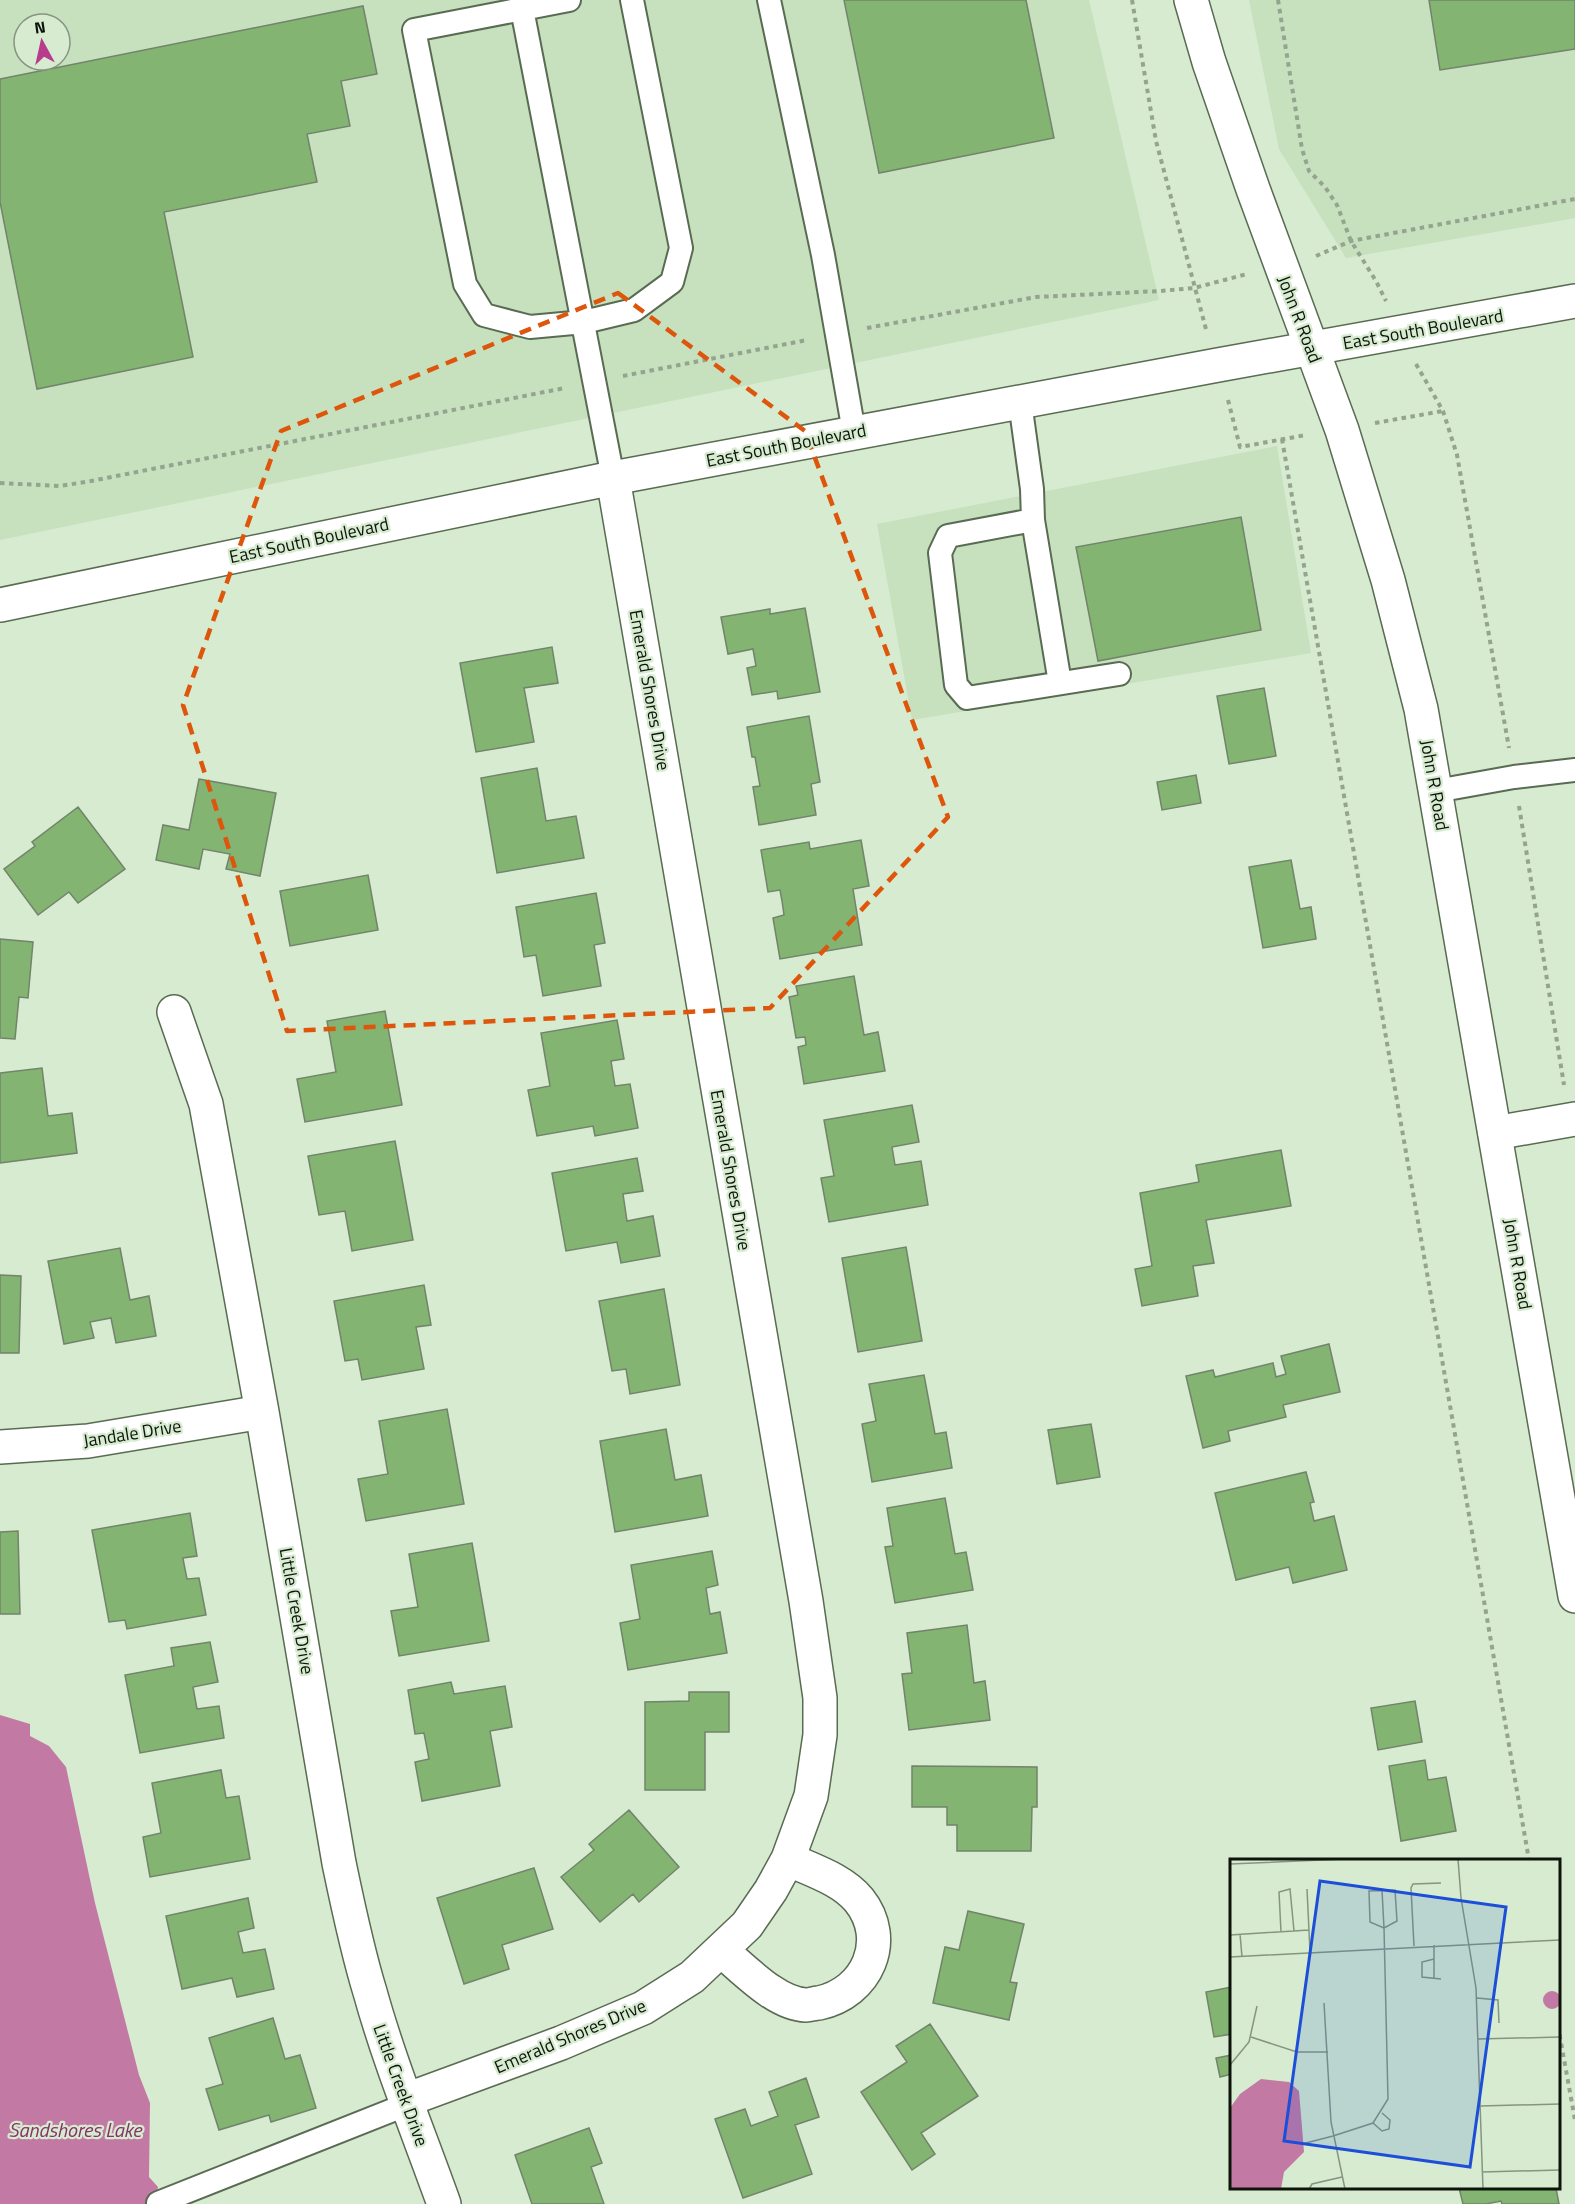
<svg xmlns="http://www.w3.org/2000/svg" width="1575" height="2204" font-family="'Titillium Web',sans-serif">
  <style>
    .built { fill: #c7e0be; fill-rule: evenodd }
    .water { fill: #c279a4 }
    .building { fill: #83b472; stroke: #72846b; stroke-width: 1.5 }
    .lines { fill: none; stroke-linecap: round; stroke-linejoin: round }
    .lane-casing { stroke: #596b53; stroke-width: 26 }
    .street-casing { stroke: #596b53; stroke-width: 36 }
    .secondary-casing { stroke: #596b53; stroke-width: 36 }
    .path { stroke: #94a48e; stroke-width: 4; stroke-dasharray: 4.5 4.5; stroke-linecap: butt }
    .lane { stroke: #fff; stroke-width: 22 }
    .street { stroke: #fff; stroke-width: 33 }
    .secondary { stroke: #fff; stroke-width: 33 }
    .marked { fill: none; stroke: #dd560c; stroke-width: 4.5; stroke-dasharray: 12 8; stroke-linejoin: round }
    .labels { text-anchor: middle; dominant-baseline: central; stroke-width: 4.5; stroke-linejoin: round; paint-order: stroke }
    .street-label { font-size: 18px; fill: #0d140b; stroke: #d6ebcf }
    .water-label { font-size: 20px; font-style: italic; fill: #883169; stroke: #d6ebcf }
    .inset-road { fill: none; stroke: #869581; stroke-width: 1.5 }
    .view { fill: #1d4ed8; fill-opacity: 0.15; stroke: #1d4ed8; stroke-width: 3 }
    .inset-edge { fill: none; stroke: #0d140b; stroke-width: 3 }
  </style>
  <rect width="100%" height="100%" fill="#d6ebcf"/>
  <path class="built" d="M0,0H1089L1159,300L0,540ZM24,24H60V60H24Z
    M1249,0H1575V218L1346,258L1279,149Z
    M1277,446L1311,653L912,720L877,524Z"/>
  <path class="water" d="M0,1715L30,1724V1736L49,1746L66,1767L95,1903L139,2075L150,2103L149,2177L158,2187L156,2198L159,2204H0Z"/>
  <path class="building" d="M844,0H1026L1054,138L879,173Z
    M1429,0H1575V49L1440,70Z
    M363,6L377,74L341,81L350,126L307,134L317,182L164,212L193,357L37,389L0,202V79Z
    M1241,517L1261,630L1098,661L1076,547Z
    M805,608L820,692L778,699L777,691L752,695L747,668L756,666L753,649L728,654L721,617L770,609V614Z
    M552,647L558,683L524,688L534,742L476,752L460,663Z
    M1264,688L1276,756L1229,764L1217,696Z
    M809,716L820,782L811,784L816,815L759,825L753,787L760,786L755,757H752L747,727Z
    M537,768L546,821L576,816L584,858L497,873L481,778Z
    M1196,775L1201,803L1162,810L1157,782Z
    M199,779L276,793L260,876L226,869L230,854L203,849L199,869L156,860L163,825L189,830Z
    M78,807L125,869L78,903L69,892L38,915L4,869L35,846L32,842Z
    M861,840L869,886L853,889L862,945L780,959L773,918L784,915L782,901L780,890L768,892L761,850L809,842L810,849Z
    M1291,860L1300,909L1311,907L1316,939L1263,948L1249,867Z
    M368,875L378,930L290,946L280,891Z
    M596,893L605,943L594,945L601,986L543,996L536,955L524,957L516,907Z
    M0,939L33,942L28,998L19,997L15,1039L0,1038Z
    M854,976L864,1035L878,1032L885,1071L804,1084L798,1047L806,1045L805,1037L796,1038L789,997L798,995L796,986Z
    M385,1011L402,1105L305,1122L297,1079L336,1072L327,1021Z
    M617,1020L624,1059L611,1061L615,1086L630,1084L638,1128L595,1136L593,1126L537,1136L528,1090L550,1086L541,1033Z
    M42,1068L48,1116L72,1113L77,1153L0,1163V1073Z
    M912,1105L919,1142L892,1147L895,1165L921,1161L928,1205L829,1222L821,1178L834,1176L824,1120Z
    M395,1141L413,1240L352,1251L345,1211L319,1215L308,1156Z
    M1281,1150L1291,1206L1206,1220L1214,1263L1193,1266L1198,1296L1142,1306L1135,1269L1152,1266L1140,1193L1199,1182L1196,1165Z
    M637,1158L643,1191L623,1194L627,1221L653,1216L660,1256L621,1263L617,1242L566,1251L552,1173Z
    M906,1247L922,1341L858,1352L842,1258Z
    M120,1248L130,1300L149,1296L156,1336L116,1343L111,1318L90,1322L94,1338L64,1344L48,1261Z
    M0,1275L21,1276L19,1353H0Z
    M424,1285L431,1325L416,1327L424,1369L362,1380L358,1359L345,1361L334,1301Z
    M664,1289L680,1385L630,1394L626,1369L612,1371L599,1301Z
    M1329,1344L1340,1392L1283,1405L1286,1417L1228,1431L1230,1441L1203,1448L1186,1376L1213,1370L1215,1377L1273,1363L1276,1377L1286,1374L1281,1356Z
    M924,1375L935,1434L946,1432L952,1468L872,1482L862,1424L876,1421L869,1384Z
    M447,1409L464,1504L366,1521L358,1479L388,1474L379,1421Z
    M1091,1424L1100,1477L1057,1484L1048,1430Z
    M666,1429L675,1480L701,1475L708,1516L615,1532L600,1441Z
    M1306,1472L1314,1502L1310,1503L1314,1521L1334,1516L1347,1570L1293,1583L1289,1567L1236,1580L1215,1493Z
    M945,1498L955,1554L966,1552L973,1590L895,1603L885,1547L893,1546L887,1508Z
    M190,1513L197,1556L183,1558L184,1564L187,1579L199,1578L206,1615L127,1629L125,1620L109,1622L92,1530Z
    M18,1531L20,1614H0V1532Z
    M472,1543L489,1641L399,1656L391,1611L418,1607L409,1554Z
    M712,1551L718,1585L706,1588L710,1614L720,1612L727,1653L628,1670L620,1623L640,1619L631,1565Z
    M967,1625L974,1683L985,1681L990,1720L909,1730L902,1674L912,1673L907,1633Z
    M210,1642L218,1682L193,1687L197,1709L219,1706L224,1738L140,1753L125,1675L174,1666L171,1648Z
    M451,1682L454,1694L505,1686L512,1727L490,1731L500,1786L422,1801L415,1762L429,1759L424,1733L415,1734L408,1690Z
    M689,1692H729V1732H705V1790H645V1702L689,1701Z
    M1415,1701L1422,1742L1378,1750L1371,1708Z
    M1425,1760L1428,1780L1446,1777L1456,1831L1401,1841L1389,1766Z
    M912,1766L1037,1767V1807H1032L1031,1851H957V1825H947V1807H912Z
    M221,1770L226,1798L239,1796L250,1859L150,1877L143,1837L161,1833L152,1783Z
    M629,1810L679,1867L639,1902L633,1894L600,1922L561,1877L594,1850L589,1844Z
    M534,1868L553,1929L502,1945L509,1969L464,1984L437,1898Z
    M248,1898L254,1928L238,1932L243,1953L265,1949L274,1989L237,1997L232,1978L182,1989L166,1916Z
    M968,1911L1024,1924L1010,1982L1017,1983L1009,2020L933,2003L945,1947L959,1950Z
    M1232,1987V2034L1214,2037L1206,1992Z
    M273,2018L285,2059L300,2055L316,2108L271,2122L269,2115L219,2130L206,2089L223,2084L209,2038Z
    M930,2024L978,2096L921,2133L935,2154L912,2170L861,2092L907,2062L896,2046Z
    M1232,2055V2074L1220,2077L1216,2058Z
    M806,2078L819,2117L795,2125L812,2174L743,2198L715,2119L745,2109L751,2126L778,2116L769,2092Z
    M589,2128L602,2163L591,2167L604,2204H532L515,2155Z
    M1459,2188H1556L1559,2204H1502L1501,2201L1486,2204H1463Z"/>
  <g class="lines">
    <defs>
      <path id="lane" d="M569,0L414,30L465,284L484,315L530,327L584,322L634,310L672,282L681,248L632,0
        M769,0L823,255L854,432
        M522,9L613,478
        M1020,402L1032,489L1033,520L1060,683
        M1033,520L948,536L940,553L956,685L967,698L1119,674
        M1436,791L1514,777L1575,770
        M158,2203L408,2104"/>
      <path id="street" d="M174,1012L206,1104L262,1412L339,1863C348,1906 357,1950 370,1992C390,2064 419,2134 444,2204
        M1495,1133L1575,1119
        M0,1447L88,1441L262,1412
        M722,1951C744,1969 776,2004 806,2005C810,2005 815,2003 819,2003C867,1993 891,1940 859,1900C842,1879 811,1870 788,1859
        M406,2100L561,2043L643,2008L692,1977L747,1925L771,1890L788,1859L811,1796L820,1735V1698L806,1601L613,478"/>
      <path id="secondary" d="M1191,0L1209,62L1253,189L1342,430L1388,580L1421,709L1575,1596
        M0,605L613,478L1218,365L1575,301"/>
    </defs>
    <use href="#lane" class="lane-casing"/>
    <use href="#street" class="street-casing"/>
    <use href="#secondary" class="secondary-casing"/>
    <path class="path" d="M1132,0L1156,141L1207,333
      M1278,0L1302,149L1309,171L1325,187L1337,205L1351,241L1376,281L1386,301
      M1316,256L1351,241L1575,199
      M867,328L1036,297L1160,291L1194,288L1247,274
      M1416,364L1443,411L1457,455L1509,748
      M623,376L807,340
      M1228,400L1240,447L1306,435
      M1375,423L1443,411
      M1282,439L1529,1860
      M0,483L60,486L91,481L565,388
      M1519,806L1564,1085
      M1558,2026L1575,2120"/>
    <use href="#lane" class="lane"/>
    <use href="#street" class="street"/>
    <use href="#secondary" class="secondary"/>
  </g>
  <path class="marked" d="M618,293L805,431L948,817L770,1008L287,1031L183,705L281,431Z"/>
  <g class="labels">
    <g class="street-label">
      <text transform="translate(1300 319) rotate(69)">John R Road</text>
      <text transform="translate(1423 329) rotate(-10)">East South Boulevard</text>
      <text transform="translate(786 445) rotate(-11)">East South Boulevard</text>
      <text transform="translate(309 540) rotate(-12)">East South Boulevard</text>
      <text transform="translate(650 690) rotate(80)">Emerald Shores Drive</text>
      <text transform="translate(1435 785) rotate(80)">John R Road</text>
      <text transform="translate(731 1170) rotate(80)">Emerald Shores Drive</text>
      <text transform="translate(1518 1264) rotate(80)">John R Road</text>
      <text transform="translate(132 1433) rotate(-9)">Jandale Drive</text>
      <text transform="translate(297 1611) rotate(80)">Little Creek Drive</text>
      <text transform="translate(570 2036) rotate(-23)">Emerald Shores Drive</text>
      <text transform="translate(401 2085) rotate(70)">Little Creek Drive</text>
    </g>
    <g class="water-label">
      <text x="75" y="2129">Sandshores Lake</text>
    </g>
  </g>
  <g transform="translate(1230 1859)">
    <rect width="330" height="330" fill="#d6ebcf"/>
    <path d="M313 141a9 9 0 1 1 18 0a9 9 0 1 1-18 0ZM31,220L59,223L69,232L74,293L54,313L51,330H0V249L10,235Z" fill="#c279a4"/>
    <path class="inset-road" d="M228,0L231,39L246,129L253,330M0,5L115,0M77,30L80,93M51,73L49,33L60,30L64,72M10,75L12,98M0,76L79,71M204,86V120M184,87L181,29L183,25L211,24M0,98L330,81M204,100L192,103V118L211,120M247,139L268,141L269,164M94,144L101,263L115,330M21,178L67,193H98M248,180L330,178M0,206L19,183L27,147M250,247L330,245M143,264L152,272L159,270L160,261L152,254M103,277L143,264L158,240L154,69L140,63L139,32L165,31L167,62L154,69L152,31M72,285L103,277M252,313L330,311M79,330L82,325L112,318"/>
    <path class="view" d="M90,22L276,48L240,308L54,282Z"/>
    <rect width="330" height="330" class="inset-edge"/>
  </g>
  <g transform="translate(42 42) rotate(352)"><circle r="28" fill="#d6ebcf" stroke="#869581" stroke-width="1.5"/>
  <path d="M0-4.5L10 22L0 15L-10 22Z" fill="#b73c8d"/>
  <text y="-9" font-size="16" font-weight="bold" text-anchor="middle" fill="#0d140b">N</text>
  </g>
</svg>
